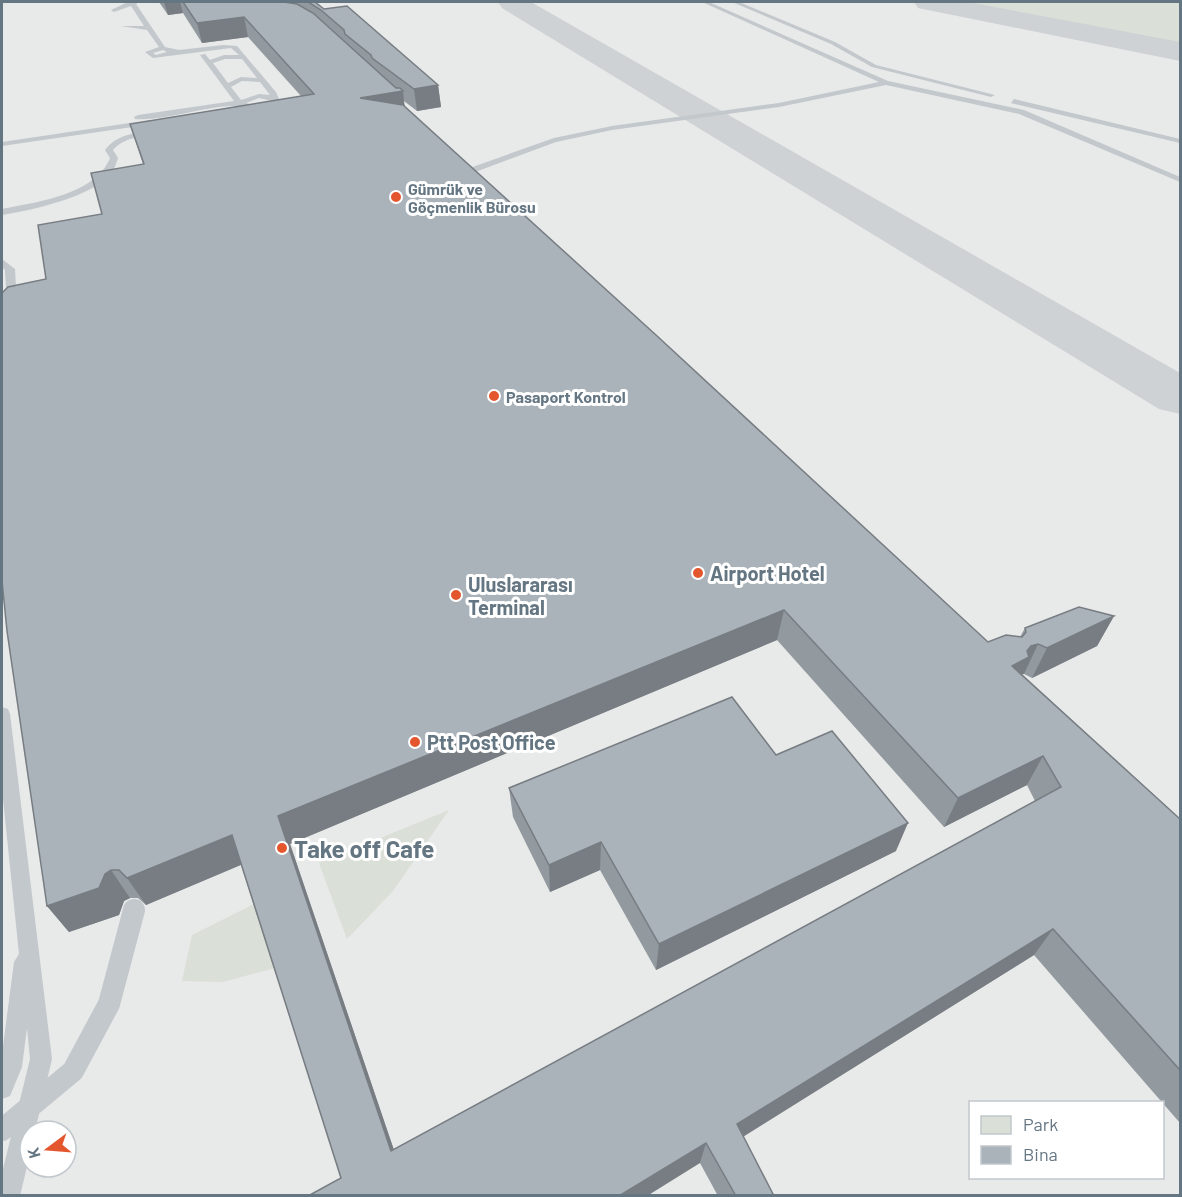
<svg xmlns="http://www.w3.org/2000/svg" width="1182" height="1197" font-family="Barlow,sans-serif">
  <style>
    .built { fill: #e8e9e9; fill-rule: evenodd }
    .green { fill: #dadfd7 }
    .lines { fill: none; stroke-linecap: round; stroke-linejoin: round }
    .taxiway { fill: #ced2d4; fill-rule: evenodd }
    .service { fill: #c3c8cc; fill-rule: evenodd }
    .service-bridge { stroke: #c3c8cc; stroke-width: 22 }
    .wall { fill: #929a9f; fill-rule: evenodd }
    .shaded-wall { fill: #777d82 }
    .building { fill: #aab3b9; stroke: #777d82; stroke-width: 1.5; fill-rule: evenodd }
    .poi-dot { fill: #e4572e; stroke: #fff; stroke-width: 2 }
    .labels { text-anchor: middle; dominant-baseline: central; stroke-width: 6; stroke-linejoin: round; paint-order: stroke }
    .far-poi-label { font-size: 16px; font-weight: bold; fill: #657683; stroke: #fff; text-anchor: start }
    .poi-label { font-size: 20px; font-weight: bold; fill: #657683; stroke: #fff; text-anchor: start }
    .near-poi-label { font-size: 24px; font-weight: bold; fill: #657683; stroke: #fff; text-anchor: start }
  </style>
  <rect width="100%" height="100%" fill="#fafaf8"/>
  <path class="built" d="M2,2H1180V1195L2,1196ZM970,1102H1162V1178H970ZM30,1131H66V1167H30Z"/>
  <path class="green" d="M970,2H1180V43Z
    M449,810L393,891L347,939L319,863Z
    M268,897L286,965L223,982L182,981L192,935Z"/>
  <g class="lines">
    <path class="taxiway" d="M498,2H531L1180,373V414L1159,409L502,8Z
      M914,2H969L1180,42V61L928,10L918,8Z"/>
    <path class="service" d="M128,2H140L136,4L165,47L179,50L223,45L237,46L276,92L280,101C264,116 250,105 232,106C201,107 166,121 135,119L134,117L138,115L234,101L200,55L205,54L210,60L224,55H239L231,48L153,58L145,52L159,47L147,30L121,26H144L131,6L114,12L111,10ZM163,50L167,52L156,55L153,53ZM225,59H242L257,78L241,77L228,83L213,63ZM242,81L260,82L270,95L259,94L241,100L231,87ZM259,98L272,101L258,106L246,103Z
      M702,2H709L888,81L1024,110L1180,177V182L1019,114L886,85L779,107L612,130L556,142L470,174H464V170L554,138L612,126L779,103L879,82Z
      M732,2H739L835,42L876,65L995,95L991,97L872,67L831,44Z
      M1014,99L1180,139V143L1011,103Z
      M150,120H153V124L2,146V142Z
      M154,130L158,132L157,134C141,137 124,137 113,150L118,158C116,164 114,170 110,175C88,198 32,210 2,215V209C37,202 95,195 110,158L105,150C117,134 135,133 154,130Z
      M2,259L15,269L17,306L12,309L7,306L5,270L2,267Z
      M2,707L8,709L10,714L52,1059L35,1131H30V1154L20,1196H2V1173L30,1059L27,1028L22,1067L10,1096L2,1099V1054L14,962L19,954L2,789Z"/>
    <path class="service-bridge" d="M2,1130L73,1071L109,1004L134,910"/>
  </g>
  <path class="wall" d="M159,2H315L324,9L438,85L441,107L417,111L404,101L405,107L988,642L1020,637L1025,628L1114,616L1097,646L1032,678L1024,674H1022L1180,819V1123L1034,955L743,1136L774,1196H718L700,1163L341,1178L241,865L146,905L138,898H130L124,901L119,915L69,932L47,906L46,279L102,214L143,164L130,124L301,96L248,37L202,43L183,13L168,15ZM777,640L944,827L1027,785L1035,801L394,1150L290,844Z
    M776,755L896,851L656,970L600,870L550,892L513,817L509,788Z"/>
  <path class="shaded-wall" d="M164,2H180L183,13L168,15Z
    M244,17L248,37L202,43L197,23Z
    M438,85L441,107L417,111L414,89Z
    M403,91L405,113L360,98Z
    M784,610L777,640L290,844L401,1171L391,1151L278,816Z
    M1114,616L1097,646L1032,678L1047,648Z
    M1038,644L1024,674L1020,675L1012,666L1027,651L1031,646Z
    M1043,756L1027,785L944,827L958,798Z
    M908,823L896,851L656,970L659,944Z
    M232,835L245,863L146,905L127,878Z
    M601,842L600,870L550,892L549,865Z
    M111,870L130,898L124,901L119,915L69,932L47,906Z
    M1053,929L1034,955L730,1145L737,1124Z
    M706,1143L700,1163L647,1196H619Z"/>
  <path class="building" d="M183,2H284L297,4L313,13L396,88H400L403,91L360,98L403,105L656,335L988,642L1006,635L1022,637L1026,632L1025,628L1079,607L1114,616L1047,648L1038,644L1031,646L1027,651L1029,657L1012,666L1180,819V1070L1053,929L737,1124L774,1196H736L706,1143L619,1196H308L341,1178L232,835L127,878L119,870H111L105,874L99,888L47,906L7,631L2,581V293L8,287L46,279L38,225L102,214L91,173L144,164L130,124L314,94L244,17L197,23ZM784,610L958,798L1043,756L1061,787L391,1151L278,816Z
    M308,2H315L324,9L347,6L438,85L414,89L372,58L371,55L345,34L344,30L321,10Z
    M732,697L776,755L832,731L908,823L659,944L601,842L549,865L509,788Z"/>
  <g class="poi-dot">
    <circle cx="396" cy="197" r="6"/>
    <circle cx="494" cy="396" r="6"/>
    <circle cx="698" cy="573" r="6"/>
    <circle cx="456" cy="595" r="6"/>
    <circle cx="415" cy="742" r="6"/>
    <circle cx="282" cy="848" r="6"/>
  </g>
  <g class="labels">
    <g class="far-poi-label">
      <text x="408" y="188">Gümrük ve<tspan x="408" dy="18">Göçmenlik Bürosu</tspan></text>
      <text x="506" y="396">Pasaport Kontrol</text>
    </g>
    <g class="poi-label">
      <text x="710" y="573">Airport Hotel</text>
      <text x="468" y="584">Uluslararası<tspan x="468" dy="23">Terminal</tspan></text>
      <text x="427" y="742">Ptt Post Office</text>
    </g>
    <g class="near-poi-label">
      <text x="294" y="848">Take off Cafe</text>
    </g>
  </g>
  <rect width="1182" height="1197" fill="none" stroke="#657683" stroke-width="6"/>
  <rect x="969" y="1101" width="195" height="78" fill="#ffffff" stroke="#c1c8cd" stroke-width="1.5"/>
  <rect x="981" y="1116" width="30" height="18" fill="#dadfd7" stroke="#c1c8cd" stroke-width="1.5"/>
  <text x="1023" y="1131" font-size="18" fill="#657683">Park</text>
  <rect x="981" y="1146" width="30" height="18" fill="#aab3b9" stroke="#c1c8cd" stroke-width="1.5"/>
  <text x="1023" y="1161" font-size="18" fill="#657683">Bina</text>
  <g transform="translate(48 1149) rotate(254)"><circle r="28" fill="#ffffff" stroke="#c1c8cd" stroke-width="1.5"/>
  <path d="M0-4.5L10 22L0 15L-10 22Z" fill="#e4572e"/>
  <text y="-9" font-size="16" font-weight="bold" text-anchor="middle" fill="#657683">K</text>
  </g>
</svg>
